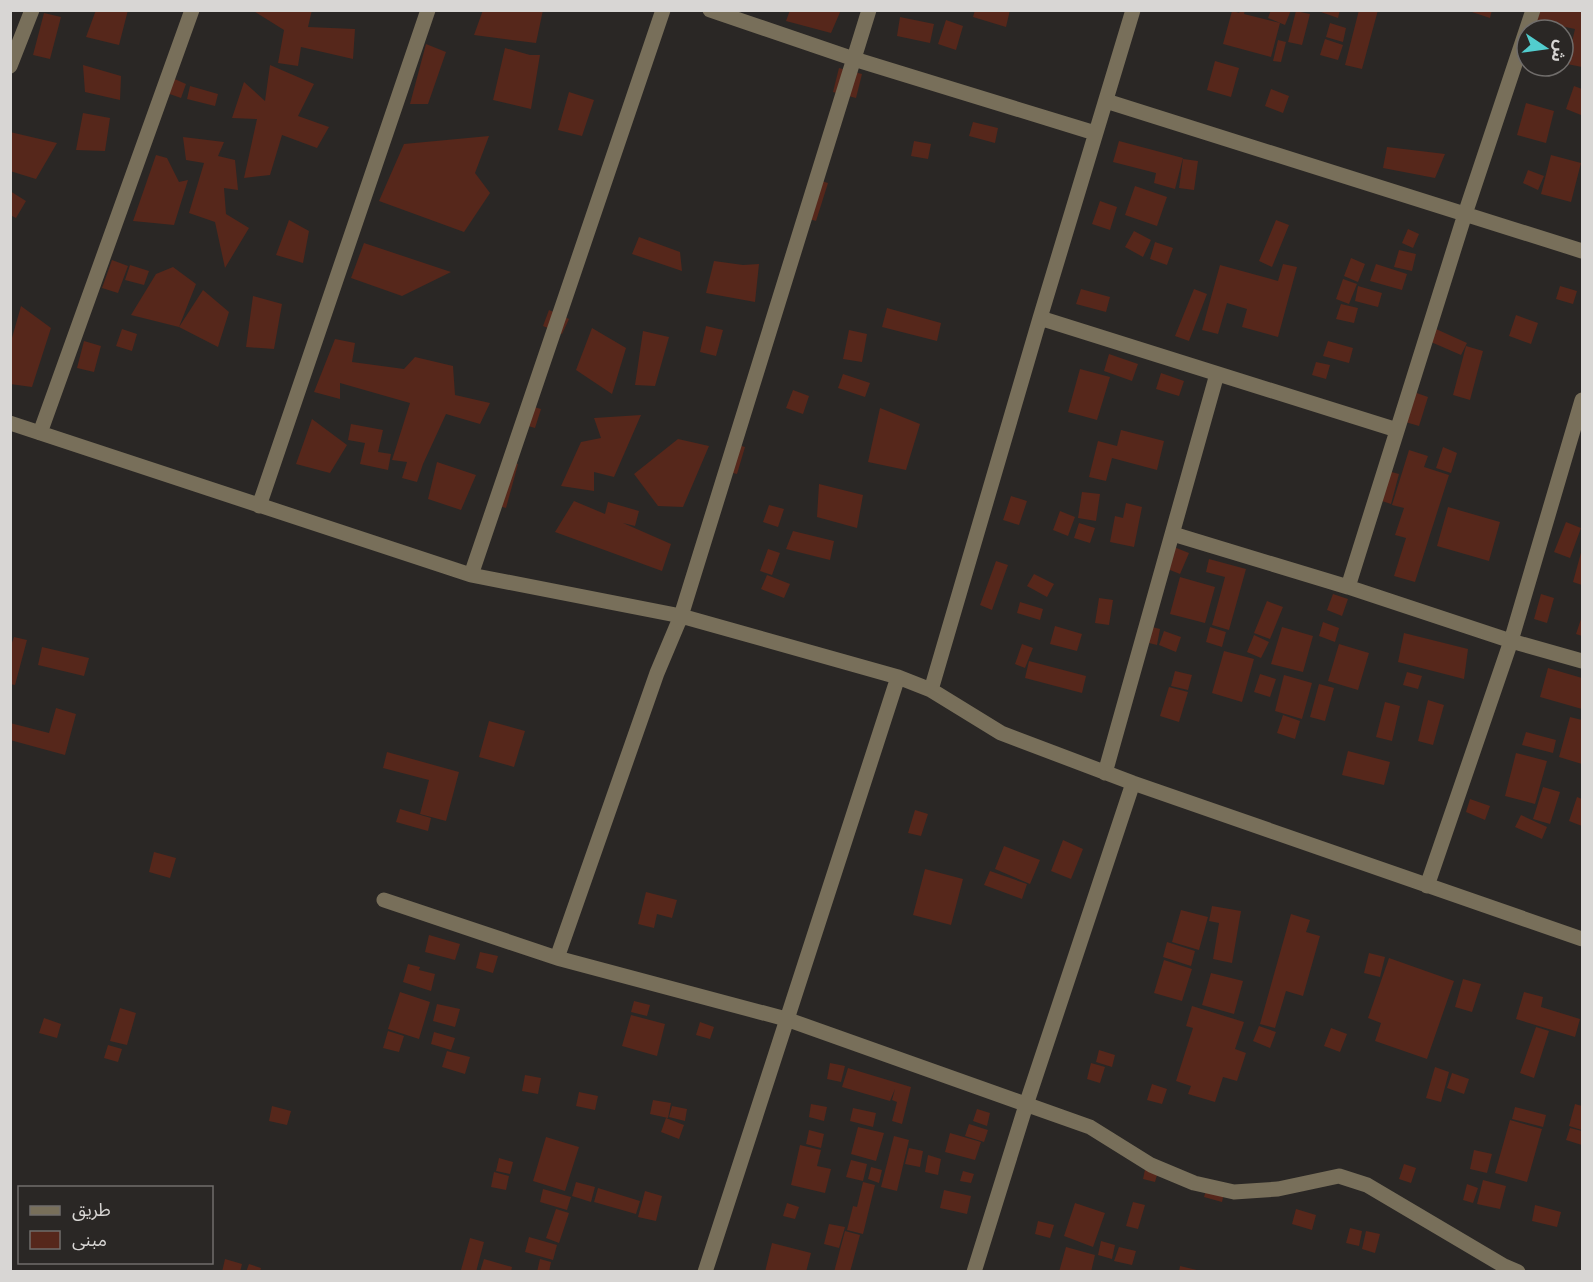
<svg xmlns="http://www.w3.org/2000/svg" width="1593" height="1282" font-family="'Golos Text','Noto Sans Arabic',sans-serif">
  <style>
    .building { fill: #56271b }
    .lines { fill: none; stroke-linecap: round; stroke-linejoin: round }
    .minor { stroke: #786f5a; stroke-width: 15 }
  </style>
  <rect width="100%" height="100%" fill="#2a2725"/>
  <path class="building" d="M96,10H128L119,45L86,37Z
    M252,10H312L308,27L355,29L353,59L301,47L298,66L278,63L284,30Z
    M483,10H543L536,43L474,35Z
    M790,10H841L831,33L786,21Z
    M975,10H1010L1006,27L973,17Z
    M1236,10H1245L1244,14L1280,23L1271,57L1223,44L1232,11L1240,13Z
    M1271,10H1291L1285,25L1268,18Z
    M1321,10H1340L1338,18L1321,12Z
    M1359,10H1378L1362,69L1345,65Z
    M1466,10H1492L1490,18Z
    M1534,10L1582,11V67L1567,64L1575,29L1532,20Z
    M1296,11L1310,14L1302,45L1288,42Z
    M44,13L61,17L50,59L33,55Z
    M900,17L934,24L930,43L897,36Z
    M946,20L963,26L956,50L938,44Z
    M1330,23L1346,28L1343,42L1326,37Z
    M1325,39L1343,45L1338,60L1320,55Z
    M1278,40L1286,42L1281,62L1273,61Z
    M426,44L446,52L428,104H410Z
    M505,48L530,55H540L531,109L493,100Z
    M1215,61L1239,68L1231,97L1207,90Z
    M83,65L121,76L120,100L85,92Z
    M270,65L314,84L298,116L329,127L317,148L282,135L270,175L244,178L257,119L232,118L244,82L265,101Z
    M839,68L862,74L856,98L833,92Z
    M170,77L186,84L181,98L164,92Z
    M190,86L218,94L215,106L187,99Z
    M1574,86L1582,89L1581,115L1566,109Z
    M1271,89L1289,96L1283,113L1265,106Z
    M569,92L594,100L582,136L558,130Z
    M1526,103L1554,111L1546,143L1517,135Z
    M83,113L110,118L105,151L76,150Z
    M973,122L998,128L995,143L969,136Z
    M10,132L57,143L36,179L10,171Z
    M489,136L475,173L490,193L464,232L379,201L404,144Z
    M183,137L224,142L218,156L235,160L238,190L224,188L226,214L249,228L225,268L215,222L189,213L204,163L186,160Z
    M914,141L931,144L928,159L911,156Z
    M1119,141L1183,158L1175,189L1154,183L1156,173L1113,162Z
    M1387,147L1445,154L1435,178L1383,168Z
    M156,155L167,158L179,182L188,180L174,225L133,221Z
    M1551,155L1581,163L1571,202L1541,194Z
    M1183,159L1198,161L1194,190L1179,188Z
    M1528,170L1544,176L1538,190L1523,183Z
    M811,178L828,183L816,221L799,216Z
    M1135,186L1167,197L1157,226L1125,215Z
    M10,191L26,201L16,218L10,215Z
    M1100,201L1117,207L1110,230L1092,224Z
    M289,220L309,231L303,263L276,255Z
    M1276,220L1289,225L1272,267L1259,261Z
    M1408,229L1419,234L1413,248L1402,243Z
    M1134,231L1151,240L1143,257L1125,247Z
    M639,237L680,252L682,271L632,254Z
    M1155,242L1173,248L1167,265L1150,259Z
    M364,243L451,272L402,296L351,278Z
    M1399,250L1416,254L1412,271L1394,267Z
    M1351,258L1365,264L1358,282L1344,276Z
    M112,260L128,266L118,293L102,288Z
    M714,261L743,265L759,264L755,302L706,293Z
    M1283,264L1297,267L1278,337L1242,327L1247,309L1227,303L1218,334L1202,330L1220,265L1278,281Z
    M1376,264L1407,274L1402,290L1370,281Z
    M130,265L149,271L144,285L125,280Z
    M173,267L196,284L179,327L203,290L229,312L218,347L179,327L131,315L156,274Z
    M1343,279L1357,284L1349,304L1336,299Z
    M1358,286L1382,293L1378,307L1355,301Z
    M1560,286L1577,291L1573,304L1556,299Z
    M1081,289L1110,297L1106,312L1076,304Z
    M1194,289L1207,294L1189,341L1175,336Z
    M253,296L282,304L274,349L246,347Z
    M1341,304L1358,308L1354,323L1336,319Z
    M21,306L51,328L32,387L10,384V345Z
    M887,308L941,323L937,341L882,327Z
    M549,310L569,319L562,334L543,326Z
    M1516,315L1538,323L1531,344L1509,336Z
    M706,326L723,330L716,356L700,352Z
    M592,328L626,348L612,394L576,370Z
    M122,329L137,334L132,351L116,346Z
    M1436,329L1467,343L1461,355L1431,342Z
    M849,330L867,334L862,362L843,359Z
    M643,331L669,337L655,386L635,385Z
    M335,339L355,343L352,362L404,369L415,357L453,366L455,395L490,403L480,424L446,414L423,464L417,482L402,478L407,462L392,460L410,403L340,383V399L314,392Z
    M84,341L101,346L94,372L77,368Z
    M1328,341L1353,348L1349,363L1323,356Z
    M1466,346L1483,351L1470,400L1453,395Z
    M1109,354L1138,364L1132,381L1104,371Z
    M1316,362L1330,365L1326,379L1312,375Z
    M1080,369L1110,377L1097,420L1068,412Z
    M1161,373L1184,381L1179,396L1156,389Z
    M843,374L870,383L865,397L838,388Z
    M793,390L809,396L803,414L786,408Z
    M1411,391L1428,397L1419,426L1402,421Z
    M524,404L541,409L535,428L518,423Z
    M880,408L920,424L906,470L868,462Z
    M641,415L614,477L594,472V491L561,486L581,442L601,438L594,418Z
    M312,419L347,445L330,473L296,464Z
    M351,424L383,430L378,452L391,454L388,470L360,464L365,443L348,440Z
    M1121,430L1164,441L1157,470L1112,458L1106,481L1089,477L1098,441L1117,446Z
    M678,439L709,446L683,507L658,506L634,474Z
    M728,442L745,447L737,474L720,470Z
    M1443,447L1457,453L1451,473L1436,468Z
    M1409,450L1428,456L1424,467L1449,475L1415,582L1394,576L1406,538L1395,535L1404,508L1392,505Z
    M503,460L518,464L506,508L491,504Z
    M437,462L476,475L461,510L428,499Z
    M1384,470L1399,474L1391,504L1376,499Z
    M819,484L863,495L857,528L817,517Z
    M1082,492L1100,494L1096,521L1078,518Z
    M1011,496L1027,501L1019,525L1003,520Z
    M574,501L605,514L608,502L639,511L635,526L623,523L671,544L662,571L555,532Z
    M1126,503L1142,507L1134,547L1110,542L1115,516L1123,518Z
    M769,505L784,509L778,527L763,522Z
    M1448,507L1500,522L1489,561L1437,546Z
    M1060,511L1075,517L1068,536L1053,530Z
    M1566,522L1581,528L1570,558L1554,552Z
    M1079,523L1095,528L1090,543L1074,538Z
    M793,531L834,541L830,560L786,549Z
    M1174,547L1189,553L1180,574L1165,568Z
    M768,549L780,553L772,575L760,571Z
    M1582,549V585L1573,582Z
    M1209,559L1246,569L1229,630L1212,625L1225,577L1206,572Z
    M996,561L1008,565L992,610L980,605Z
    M1034,574L1054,584L1047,597L1027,586Z
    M767,575L790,584L784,598L761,589Z
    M1180,577L1215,587L1205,623L1170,614Z
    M1333,594L1348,599L1342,616L1327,610Z
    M1541,594L1554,598L1547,623L1534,619Z
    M1099,598L1113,600L1109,625L1095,623Z
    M1267,601L1283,607L1270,639L1254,633Z
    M1020,602L1043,609L1040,620L1017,613Z
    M1582,616V636L1576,634Z
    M1323,622L1339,628L1335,642L1319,636Z
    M1144,625L1160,629L1157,645L1141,641Z
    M1055,626L1082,634L1077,651L1050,644Z
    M1210,627L1226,632L1222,647L1206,642Z
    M1282,627L1313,636L1303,672L1271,664Z
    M1164,631L1181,637L1176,652L1159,645Z
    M1404,633L1468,649L1464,679L1398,662Z
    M1254,635L1269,642L1261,658L1247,652Z
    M14,637L27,640L15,685L10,684V648Z
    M1022,644L1033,648L1025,668L1015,664Z
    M1339,644L1369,653L1358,690L1328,681Z
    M42,647L89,658L84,676L38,665Z
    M1224,651L1254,659L1242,702L1212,693Z
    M1029,661L1086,676L1082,693L1025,678Z
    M1548,668L1582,678V709L1540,697Z
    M1175,671L1192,675L1188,690L1171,686Z
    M1407,672L1422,676L1418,689L1403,685Z
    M1260,674L1276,679L1270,697L1254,692Z
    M1284,675L1312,683L1302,719L1275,711Z
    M1319,684L1334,688L1325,721L1310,717Z
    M1169,687L1188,692L1179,722L1160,716Z
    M1428,700L1444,705L1433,745L1418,741Z
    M1385,702L1400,706L1392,741L1376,737Z
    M56,708L76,714L65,755L10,740V723L49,733Z
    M1283,715L1300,721L1295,739L1277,733Z
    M1570,717L1582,720V764L1559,757Z
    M489,721L525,731L514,767L479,757Z
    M1526,732L1556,740L1553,753L1522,745Z
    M1348,751L1390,762L1384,785L1342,775Z
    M387,752L459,772L446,821L420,814L429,780L383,768Z
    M1516,753L1547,761L1535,804L1505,796Z
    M1543,787L1560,792L1550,824L1533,819Z
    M1577,797L1582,799V826L1569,821Z
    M1470,799L1490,806L1485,820L1466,812Z
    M400,809L431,818L428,831L396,822Z
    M915,810L928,814L921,836L908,833Z
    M1521,815L1547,827L1542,839L1515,827Z
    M1063,840L1083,849L1071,879L1051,871Z
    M1004,846L1040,860L1030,884L995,869Z
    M154,852L176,858L170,878L149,872Z
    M925,869L963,879L951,925L913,915Z
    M990,871L1027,884L1022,899L984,885Z
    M646,892L677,900L672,918L657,914L654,928L638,924Z
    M1212,906L1241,911L1232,963L1213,959L1219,923L1209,921Z
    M1181,910L1208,917L1199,950L1172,942Z
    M1291,914L1310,920L1306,932L1320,936L1303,996L1286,991L1275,1028L1260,1024Z
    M429,935L460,944L455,960L425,952Z
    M1167,942L1195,951L1191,966L1163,957Z
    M480,952L498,956L493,973L476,968Z
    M1369,953L1385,957L1380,977L1364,973Z
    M1389,958L1454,981L1427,1059L1375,1041L1381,1023L1368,1018Z
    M1164,960L1192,969L1182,1001L1154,993Z
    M408,964L420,967L419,970L435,974L431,991L403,982Z
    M1211,973L1243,981L1234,1014L1202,1005Z
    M1463,979L1481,984L1472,1012L1455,1007Z
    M400,992L430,1002L419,1039L388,1029Z
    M1524,992L1543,997L1541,1007L1580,1019L1575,1037L1516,1019Z
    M634,1001L650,1005L647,1016L631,1012Z
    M437,1004L460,1009L455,1027L433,1021Z
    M1192,1006L1244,1022L1235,1049L1246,1053L1237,1081L1223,1077L1215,1102L1188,1094L1191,1086L1176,1081L1193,1028L1186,1026Z
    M120,1008L136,1013L127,1045L110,1041Z
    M631,1015L665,1024L657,1056L622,1046Z
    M44,1018L61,1024L57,1038L39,1033Z
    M700,1022L714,1027L710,1039L696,1035Z
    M1259,1026L1276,1032L1270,1048L1253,1041Z
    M1536,1027L1549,1031L1534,1078L1520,1073Z
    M1331,1028L1347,1034L1340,1052L1324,1046Z
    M388,1031L404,1036L399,1052L383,1048Z
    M434,1032L455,1038L451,1050L431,1044Z
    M108,1045L122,1049L118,1062L104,1058Z
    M1099,1050L1115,1055L1112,1067L1096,1062Z
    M447,1051L470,1057L465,1074L442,1067Z
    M830,1063L845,1066L841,1082L827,1079Z
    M1091,1063L1105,1067L1100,1083L1087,1079Z
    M1435,1067L1449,1072L1441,1102L1426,1098Z
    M848,1068L911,1087L902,1124L892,1121L897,1102L892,1100L895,1089L890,1101L842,1087Z
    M1452,1073L1469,1079L1464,1094L1447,1088Z
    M525,1075L541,1078L538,1094L522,1091Z
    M1152,1084L1167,1089L1162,1104L1147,1100Z
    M579,1092L598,1096L595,1110L576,1106Z
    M653,1100L671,1103L668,1118L650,1114Z
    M811,1104L827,1107L824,1121L809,1117Z
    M1575,1104L1582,1106V1130L1569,1126Z
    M272,1106L291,1111L287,1125L269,1121Z
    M672,1106L687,1109L685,1121L669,1117Z
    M1515,1107L1546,1115L1543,1127L1512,1119Z
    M853,1108L876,1113L873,1127L850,1121Z
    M977,1109L990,1113L987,1126L973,1121Z
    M666,1118L684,1125L679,1139L661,1132Z
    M1510,1120L1542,1129L1527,1182L1495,1173Z
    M969,1124L988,1130L984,1142L965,1136Z
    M858,1127L884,1133L876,1161L851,1154Z
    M1570,1128L1582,1131V1145L1566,1140Z
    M809,1130L824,1134L821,1148L806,1144Z
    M950,1133L981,1142L975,1160L945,1152Z
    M894,1136L909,1140L897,1191L881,1187Z
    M546,1137L579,1147L565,1191L533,1181Z
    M800,1145L821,1150L817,1166L831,1169L825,1193L791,1185Z
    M909,1148L923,1151L920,1167L905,1164Z
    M1474,1150L1492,1154L1487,1173L1470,1169Z
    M928,1155L941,1159L938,1175L925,1172Z
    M499,1158L513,1162L510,1174L496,1171Z
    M851,1160L867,1164L863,1181L846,1177Z
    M1404,1164L1416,1168L1411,1183L1399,1179Z
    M1146,1165L1159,1168L1155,1182L1143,1179Z
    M871,1167L882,1170L879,1183L868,1179Z
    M963,1171L974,1174L971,1183L960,1181Z
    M494,1172L509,1176L506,1190L491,1187Z
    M1483,1180L1506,1186L1500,1209L1477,1204Z
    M576,1182L595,1187L591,1202L572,1196Z
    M863,1182L875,1185L863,1234L847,1230L853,1206L857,1207Z
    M1208,1184L1225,1189L1222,1202L1204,1197Z
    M1467,1184L1478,1188L1473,1203L1463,1200Z
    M598,1188L640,1201L636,1214L594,1202Z
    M543,1189L571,1197L567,1210L540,1202Z
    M944,1190L971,1196L967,1214L940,1208Z
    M645,1191L662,1196L656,1221L638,1217Z
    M1133,1202L1145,1205L1138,1229L1126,1226Z
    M787,1203L799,1207L795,1219L783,1216Z
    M1075,1203L1105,1213L1093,1247L1064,1236Z
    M1535,1205L1561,1212L1557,1227L1532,1221Z
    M556,1209L569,1213L559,1243L546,1238Z
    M1296,1209L1316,1215L1312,1230L1292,1224Z
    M1038,1221L1054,1225L1050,1238L1035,1234Z
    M829,1224L845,1227L839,1248L824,1244Z
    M1350,1228L1362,1231L1359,1246L1346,1243Z
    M845,1231L860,1235L850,1272H834Z
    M1366,1231L1380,1234L1375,1253L1362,1249Z
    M529,1237L557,1245L553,1260L525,1252Z
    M470,1238L484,1242L476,1272L461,1270Z
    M1101,1241L1115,1245L1112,1259L1098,1255Z
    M772,1243L811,1253L806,1272H765Z
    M1066,1247L1095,1255L1091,1272H1059Z
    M1119,1247L1136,1251L1132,1265L1114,1261Z
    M225,1259L242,1264L240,1272H222Z
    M484,1259L512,1267L511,1272H480Z
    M540,1259L551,1262L549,1272H537Z
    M249,1264L261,1268L260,1272H246Z
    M1180,1266L1201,1271L1200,1272H1179Z"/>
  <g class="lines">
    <path class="minor" d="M710,10L854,59L1095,133
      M10,66L32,10
      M1106,101L1582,251
      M1040,318L1397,430
      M10,423L471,575L681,616L898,677L931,690L1001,733L1133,783L1582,939
      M40,433L192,10
      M259,506L428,10
      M1173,534L1348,587L1511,641L1582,661
      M471,575L663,10
      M1348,587L1465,214L1533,10
      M931,690L1040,318L1133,10
      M1105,773L1217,374
      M1427,886L1511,641L1582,400
      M384,900L557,958L786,1019L1090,1127L1151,1165L1194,1183L1234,1192L1278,1189L1339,1176L1367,1185L1504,1266L1518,1272
      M557,958L657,673L681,616L869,10
      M705,1272L898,677
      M974,1272L1026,1105L1133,783"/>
  </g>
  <rect width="1593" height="1282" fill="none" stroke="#d8d6d4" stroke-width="24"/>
  <rect x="18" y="1186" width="195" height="78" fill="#2a2725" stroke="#706d6b" stroke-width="1.5"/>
  <rect x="30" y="1206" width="30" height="9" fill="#786f5a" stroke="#706d6b" stroke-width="1.5"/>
  <text x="72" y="1216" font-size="18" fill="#d8d6d4">طريق</text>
  <rect x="30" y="1231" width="30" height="18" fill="#56271b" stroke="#706d6b" stroke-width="1.5"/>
  <text x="72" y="1246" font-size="18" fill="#d8d6d4">مبنى</text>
  <g transform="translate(1545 48) rotate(103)"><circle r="28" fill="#2a2725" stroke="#706d6b" stroke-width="1.5"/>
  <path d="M0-4.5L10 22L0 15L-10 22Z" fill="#52cdce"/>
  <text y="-9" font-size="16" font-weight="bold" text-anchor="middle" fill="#d8d6d4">ش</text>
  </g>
</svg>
